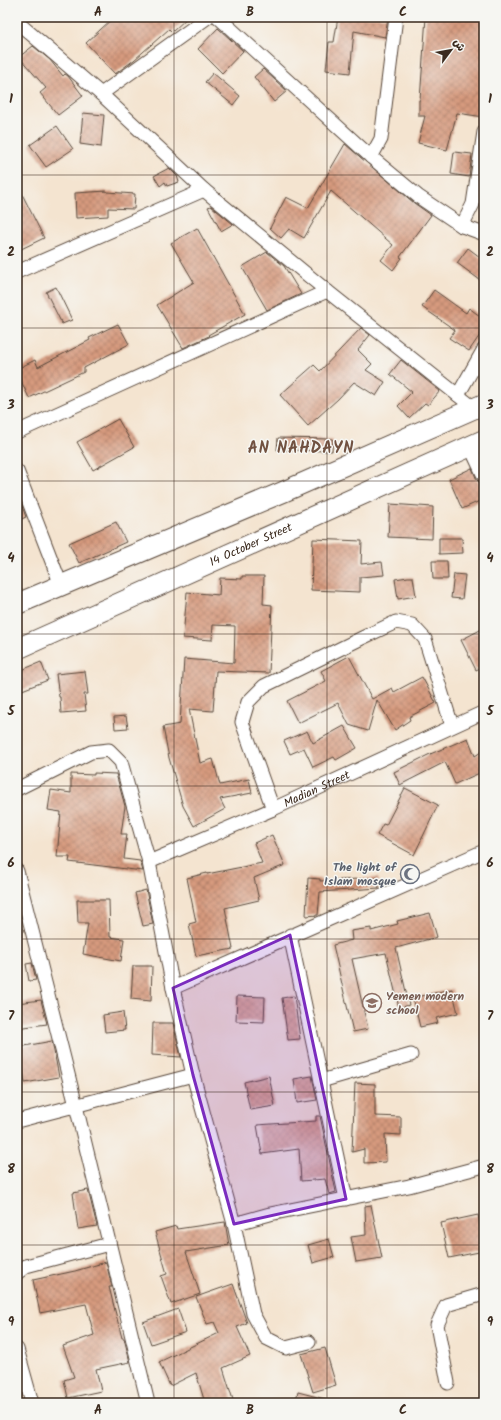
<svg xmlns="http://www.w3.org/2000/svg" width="501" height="1420" font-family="Kalam,'Playpen Sans Arabic',sans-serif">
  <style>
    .building { fill: url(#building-cross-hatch) }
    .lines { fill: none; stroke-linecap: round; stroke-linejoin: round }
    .minor-casing { stroke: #574639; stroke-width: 15 }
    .primary-casing { stroke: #574639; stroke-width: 22 }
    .minor { stroke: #fff; stroke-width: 13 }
    .primary { stroke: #fff; stroke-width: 20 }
    .marked { fill: #7b2cbf; fill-opacity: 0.2; stroke: #7b2cbf; stroke-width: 3; stroke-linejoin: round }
    .grid { fill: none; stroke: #3b2a1e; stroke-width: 1; stroke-opacity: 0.55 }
    .labels { text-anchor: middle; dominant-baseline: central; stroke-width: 3; stroke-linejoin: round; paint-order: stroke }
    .street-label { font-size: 12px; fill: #3b2a1e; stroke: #f6f6f2 }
    .worship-label { font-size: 12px; font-weight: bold; fill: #5b616d; stroke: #f6f6f2; text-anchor: end }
    .education-label { font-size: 12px; font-weight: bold; fill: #785e54; stroke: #f6f6f2; text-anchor: start }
    .district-label { font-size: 16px; font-weight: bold; letter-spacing: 1px; fill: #715140; stroke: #f6f6f2 }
    .neatline { fill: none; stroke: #3b2a1e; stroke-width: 1.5 }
    .grid-label { font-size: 13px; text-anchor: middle; font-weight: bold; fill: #3b2a1e }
  </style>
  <defs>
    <pattern id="building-cross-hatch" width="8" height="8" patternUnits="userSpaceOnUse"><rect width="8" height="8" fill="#d69a7e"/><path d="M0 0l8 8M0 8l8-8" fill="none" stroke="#af7e67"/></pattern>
  </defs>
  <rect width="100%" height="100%" fill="#f6f6f2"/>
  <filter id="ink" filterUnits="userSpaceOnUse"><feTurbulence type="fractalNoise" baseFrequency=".025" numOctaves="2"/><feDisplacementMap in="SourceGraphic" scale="8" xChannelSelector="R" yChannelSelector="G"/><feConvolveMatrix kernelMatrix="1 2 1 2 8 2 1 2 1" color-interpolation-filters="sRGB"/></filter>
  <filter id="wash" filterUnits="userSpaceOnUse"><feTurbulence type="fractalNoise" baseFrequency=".012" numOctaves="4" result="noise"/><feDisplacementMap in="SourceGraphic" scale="16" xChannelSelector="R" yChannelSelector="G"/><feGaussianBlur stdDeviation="0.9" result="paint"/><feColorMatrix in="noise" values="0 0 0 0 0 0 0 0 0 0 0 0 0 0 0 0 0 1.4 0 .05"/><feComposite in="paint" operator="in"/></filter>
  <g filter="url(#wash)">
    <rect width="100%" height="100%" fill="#f4e4d0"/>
    <g id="blocks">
      <path class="building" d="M114,17H188L172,32L169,29L134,60L115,74L86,43Z
        M338,17H388L385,37L354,31L350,73L326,70L329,42H334Z
        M426,17H484V117L457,113L447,150L418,143L425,116H419V100H420Z
        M218,28L243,51L222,73L198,49Z
        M33,46L50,60L63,76L65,74L68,76L83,96L58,115L40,93L46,88L19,57Z
        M263,69L287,91L274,102L254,77Z
        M213,73L240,96L233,105L205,82Z
        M83,113L104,115L101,147L80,144Z
        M57,126L73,149L46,167L30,145Z
        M345,144L414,203L431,215L400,257L402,258L393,270L381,260L393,245L331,191L304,238L289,229L281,238L270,228L286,197L308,208Z
        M454,152L472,154L469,177L451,174Z
        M169,168L177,176L179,182L167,186L165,182L160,186L154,176Z
        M17,184L44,238L17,251Z
        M107,191V192L135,194L134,209L108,208V216L76,218L75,193Z
        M211,206L233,224L221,231L208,207Z
        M197,228L245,314L208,335L209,336L183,348L157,305L194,282L171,243Z
        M468,248L484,260V283L457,263Z
        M267,252L284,266L301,294L267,310L242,267Z
        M56,287L72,320L62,324L46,292Z
        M434,290L466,313L469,308L484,319V329L469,351L449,338L455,330L422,307Z
        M118,324L129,344L84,368V372L29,398L17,372V369L35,360L38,367L90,340L89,338Z
        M361,328L370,335L358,350L372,364L366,370L385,382L376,396L354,382L338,399L308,426L280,395L314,365L320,371Z
        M401,360L440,391L428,405L425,403L409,418L398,406L412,392L390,374Z
        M118,419L134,447L93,470L77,442Z
        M278,438L333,439L332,451L277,450Z
        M472,468L477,480L480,483L484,484V499L462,509L449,479Z
        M17,493L26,517L17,521Z
        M390,504L433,507L432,539L388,537Z
        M116,522L126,542L79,563L69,543Z
        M439,538H462L463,553L439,554Z
        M313,539L362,541L361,564L382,562L384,575L360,577V592L311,590Z
        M432,561H447L448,579H433Z
        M454,574L465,575L462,599L451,598Z
        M242,576H264L263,604L272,605L269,673L216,671L213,711L189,709L200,763L213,759L220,785L249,779L252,793L220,799L225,809L194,826L183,806L169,758L163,727L180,724L184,659L234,663L235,626L213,625L212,640L183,638L187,592L219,595L220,578L242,579Z
        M408,577H413L416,596L398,599L395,579Z
        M484,628V666L476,670L461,640Z
        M349,656L372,699L392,688L394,692L422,677L436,703L409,717L410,720L395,730L377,700L368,731L349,725L338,703L298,723L287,701L326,681L321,671Z
        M41,662L48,680L17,692V672Z
        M85,671L88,694H84L86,711L61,713L60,697H59L56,674Z
        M126,716L128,728L115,729L114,717Z
        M344,726L357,748L336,760L334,757L313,767L304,748L290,754L284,741L307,731L313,743Z
        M468,738L475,756L484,750V771L455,784L445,762L400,785L394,772L428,755Z
        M94,773L116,774L125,806L121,834H127L124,859L140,861L143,871L69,862L70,857H57L61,812L48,810L51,790L71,793V774L94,775Z
        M405,788L438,805L414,855L377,835L383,824L386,825Z
        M272,835L285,865L254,878L259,900L225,908L233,949L196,956L189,924L196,922L187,878L207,873V874L262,863L254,843Z
        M308,878L320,879V881L378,878L379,888L320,892L318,915L306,916Z
        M146,890L153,924L143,926L135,893Z
        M77,900H109L110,937L124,939L121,961L83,954L88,923H78Z
        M430,913L437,937L396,948L409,1005L399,1008L386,953L352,959L368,1029L353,1032L333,945L352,940L351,931L371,928V931L398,924L397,921Z
        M32,963L36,980L29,981L26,964Z
        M133,966H152L151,1001L131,999Z
        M452,989L458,1013L436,1018L438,1023L420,1027L413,998Z
        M237,996L265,997L264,1022L236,1021Z
        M294,996L300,1039L288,1040L282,998Z
        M41,1000L47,1024L17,1028V1003Z
        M123,1012L125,1030L105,1032L103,1015Z
        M153,1023H173L181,1057L152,1055Z
        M52,1041L59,1077L25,1083L19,1047Z
        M269,1076L275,1106L250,1110L244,1082Z
        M312,1076L317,1100L297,1103L294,1079Z
        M355,1083L375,1084V1116L401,1117V1135L385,1134L386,1162L364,1163V1149L352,1152Z
        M316,1116H320L336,1192L329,1194L325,1179L301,1181L299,1149L262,1154L257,1125L316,1121Z
        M88,1190L97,1226L78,1229L73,1193Z
        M371,1205L382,1258L356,1262L351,1237L366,1235L365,1206Z
        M478,1215L484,1243V1251L449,1258L441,1223Z
        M225,1222L229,1245L186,1252L200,1294L171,1304L161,1276L167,1274L155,1232L176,1226L177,1229Z
        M329,1239L334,1257L313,1263L308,1245Z
        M106,1262L112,1287H109L122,1338H124L130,1362L96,1369L101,1391L68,1398L64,1380L74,1377L63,1346L94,1335L86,1304L40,1313L33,1280L75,1271Z
        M233,1284L247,1323L237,1327L250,1356L223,1368L234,1403H205L196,1373L170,1386L159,1362L219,1333L214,1322L207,1324L196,1297Z
        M178,1309L186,1332L151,1344L143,1322Z
        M325,1348L336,1385L313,1392L301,1354Z
        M298,1392L325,1399V1403H295Z"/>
    </g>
  </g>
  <g filter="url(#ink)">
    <use href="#blocks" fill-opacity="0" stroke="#574639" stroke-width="1"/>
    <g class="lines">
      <defs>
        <g id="minor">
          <path d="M218,17L371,157L419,197L462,226L484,234"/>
          <path d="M17,22L101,94L204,190L327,291L474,408"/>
          <path d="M101,94L208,17"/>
          <path d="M371,157L381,139L396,17"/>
          <path d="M462,226L473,204L484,132"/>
          <path d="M17,272L204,190"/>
          <path d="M458,395L484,349"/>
          <path d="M17,432L327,291"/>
          <path d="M470,446L484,476"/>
          <path d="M17,471L61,585"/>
          <path d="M17,789L91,752L109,750L121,762L149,862L173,988L193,1075L234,1224L253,1314L266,1338L286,1348L309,1342"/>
          <path d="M273,809L242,722L248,702L264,686L362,638L396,622L412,625L425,639L452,726"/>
          <path id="s1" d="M149,862L273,809L484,712"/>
          <path d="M17,871L76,1106L148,1403"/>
          <path d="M290,935L346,1199"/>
          <path d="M173,988L484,851"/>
          <path d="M321,1081L411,1055"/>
          <path d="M17,1121L193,1075"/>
          <path d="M234,1224L270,1214L409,1186L484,1166"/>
          <path d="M17,1273L26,1266L109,1244"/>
          <path d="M17,1349L32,1403"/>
          <path d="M448,1383L437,1325L446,1305L484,1294"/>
        </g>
        <g id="primary">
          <path d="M17,604L283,492L484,404"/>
          <path id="s2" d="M17,649L484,440"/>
        </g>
      </defs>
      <use href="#minor" class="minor-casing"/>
      <use href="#primary" class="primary-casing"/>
      <use href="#minor" class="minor"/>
      <use href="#primary" class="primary"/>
    </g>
  </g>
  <path class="marked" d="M290,935L346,1199L234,1224L193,1075L173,988Z"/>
  <path class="grid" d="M174,17V1403M327,17V1403M17,175H484M17,328H484M17,481H484M17,634H484M17,786H484M17,939H484M17,1092H484M17,1245H484"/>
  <defs>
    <symbol id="mosque-ring" viewBox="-11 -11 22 22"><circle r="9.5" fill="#f6f6f2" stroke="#6b7280" stroke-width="1.5"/><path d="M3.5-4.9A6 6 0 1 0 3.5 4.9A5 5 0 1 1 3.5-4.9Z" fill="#6b7280"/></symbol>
    <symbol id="school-ring" viewBox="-11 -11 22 22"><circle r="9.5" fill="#f6f6f2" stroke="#8d6e63" stroke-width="1.5"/><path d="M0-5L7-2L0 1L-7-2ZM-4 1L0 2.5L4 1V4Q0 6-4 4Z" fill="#8d6e63"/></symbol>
  </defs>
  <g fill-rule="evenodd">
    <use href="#mosque-ring" x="399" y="863" width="22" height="22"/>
    <use href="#school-ring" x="361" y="992" width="22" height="22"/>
  </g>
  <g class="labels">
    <g class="street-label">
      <text stroke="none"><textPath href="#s2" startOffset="256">14 October Street</textPath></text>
      <text stroke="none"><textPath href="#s1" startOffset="183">Madian Street</textPath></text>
    </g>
    <g class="worship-label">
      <text x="396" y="867">The light of<tspan x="396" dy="14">Islam mosque</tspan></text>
    </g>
    <g class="education-label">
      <text x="386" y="996">Yemen modern<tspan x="386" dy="14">school</tspan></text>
    </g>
    <g class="district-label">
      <text x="301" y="448">AN NAHDAYN</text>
    </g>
  </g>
  <rect width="501" height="1420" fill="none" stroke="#f6f6f2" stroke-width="44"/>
  <g transform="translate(451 50) rotate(58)" stroke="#f6f6f2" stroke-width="3" paint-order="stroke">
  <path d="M0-3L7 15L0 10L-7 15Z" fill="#3b2a1e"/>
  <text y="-6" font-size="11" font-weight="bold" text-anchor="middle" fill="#3b2a1e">ش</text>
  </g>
  <rect x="22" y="22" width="457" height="1376" class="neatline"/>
  <g class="grid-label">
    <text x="98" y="16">A</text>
    <text x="250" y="16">B</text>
    <text x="403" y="16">C</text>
    <text x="11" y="103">1</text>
    <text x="490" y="103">1</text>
    <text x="11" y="256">2</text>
    <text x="490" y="256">2</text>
    <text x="11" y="409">3</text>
    <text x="490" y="409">3</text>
    <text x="11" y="562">4</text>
    <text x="490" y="562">4</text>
    <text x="11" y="715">5</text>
    <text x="490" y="715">5</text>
    <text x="11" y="867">6</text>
    <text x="490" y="867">6</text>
    <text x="11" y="1020">7</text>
    <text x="490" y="1020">7</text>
    <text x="11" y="1173">8</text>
    <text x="490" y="1173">8</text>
    <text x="11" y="1326">9</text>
    <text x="490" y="1326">9</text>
    <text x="98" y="1414">A</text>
    <text x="250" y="1414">B</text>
    <text x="403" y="1414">C</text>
  </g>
</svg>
